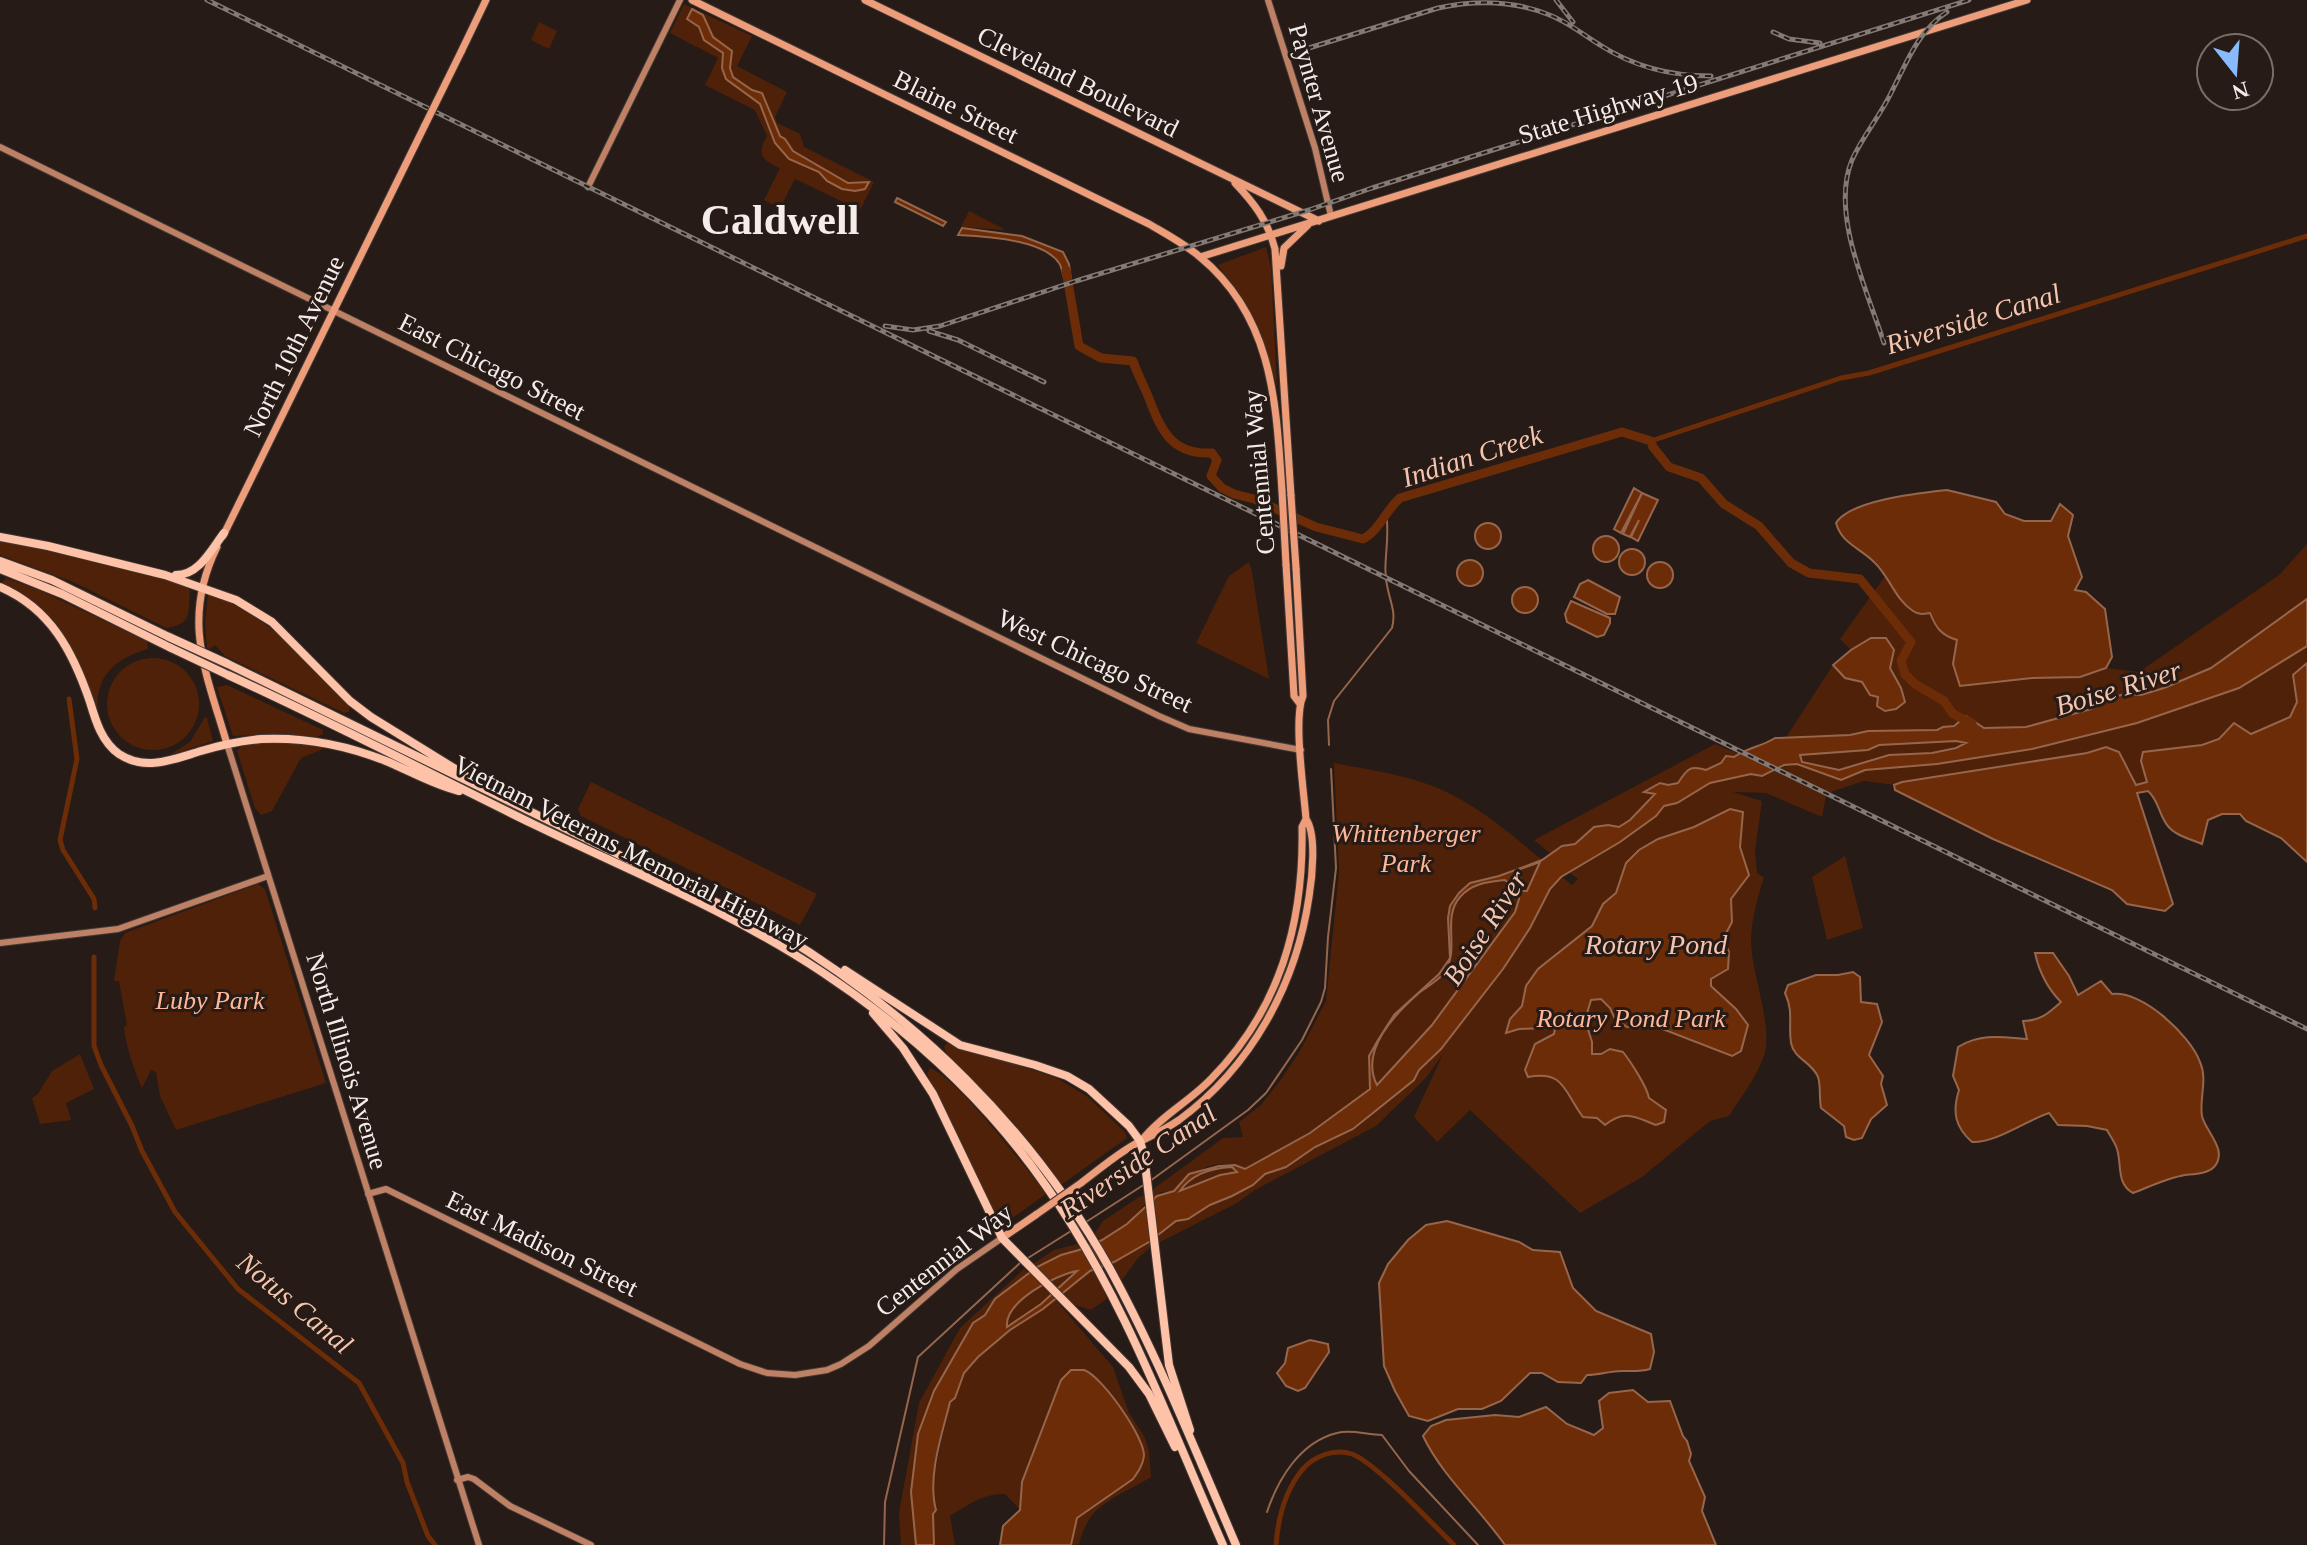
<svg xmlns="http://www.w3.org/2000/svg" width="2307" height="1545" font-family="Georgia,serif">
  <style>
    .green { fill: #4f2108 }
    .water { fill: #6d2c08; stroke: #96664c; stroke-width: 2; fill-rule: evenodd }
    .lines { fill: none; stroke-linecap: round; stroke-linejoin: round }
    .stream { stroke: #96664c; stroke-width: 2 }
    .canal { stroke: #6d2c08; stroke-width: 5 }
    .river { stroke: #6d2c08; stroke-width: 9 }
    .secondary-casing { stroke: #433834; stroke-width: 8 }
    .primary-casing { stroke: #433834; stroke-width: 9 }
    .highway-casing { stroke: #433834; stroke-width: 10 }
    .secondary { stroke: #bf8165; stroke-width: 6 }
    .primary { stroke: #ed9d79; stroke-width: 7 }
    .highway { stroke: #fdc2a8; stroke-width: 8 }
    .rail-casing { stroke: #837975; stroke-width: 5 }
    .rail { stroke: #261b16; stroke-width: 2; stroke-dasharray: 6; stroke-linecap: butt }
    .primary-bridge-casing { stroke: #433834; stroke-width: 9; stroke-linecap: butt }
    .highway-bridge-casing { stroke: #433834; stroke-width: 10; stroke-linecap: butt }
    .primary-bridge { stroke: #ed9d79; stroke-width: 7 }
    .highway-bridge { stroke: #fdc2a8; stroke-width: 8 }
    .labels { text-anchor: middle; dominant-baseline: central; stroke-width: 6; stroke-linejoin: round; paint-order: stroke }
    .street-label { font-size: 26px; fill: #f4ece9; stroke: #261b16 }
    .park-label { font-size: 26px; font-style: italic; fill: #ffb797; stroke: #261b16 }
    .water-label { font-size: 28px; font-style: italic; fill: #f5c4af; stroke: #261b16 }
    .town-label { font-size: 42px; font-weight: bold; fill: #f4ece9; stroke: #261b16 }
  </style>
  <rect width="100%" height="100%" fill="#261b16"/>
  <path class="green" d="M684,4L752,36L737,66L787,92L775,117L777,123L800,134L804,147L874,182L860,210L795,179L780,208L764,200L780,168C761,160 757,154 767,136L755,110L705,85L718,58L670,33Z
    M539,22L557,31L549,49L531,40Z
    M969,211L1004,229V230L961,227Z
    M1266,247L1271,268L1277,386L1258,327L1244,302L1218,265Z
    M0,541L67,554L175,581L187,586L190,591C188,615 192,624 166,628L73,582L0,555Z
    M2307,544V599L2211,668L2164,688L2141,695L2124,694L2069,716L2026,727L1984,728L1974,722H1960L1937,730L1868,731L1850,735H1814L1785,739L1833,665L1845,678L1862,682L1870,695L1901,688L1890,668L1894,650L1871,638L1851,650L1840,639L1886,575C1897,598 1904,612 1931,612L1945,636L1957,640L1960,686L2032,678L2080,677L2106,668L2139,672L2279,575Z
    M1249,562L1252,572L1269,679L1196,643L1229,576Z
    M6,578L41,591L147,641L148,649C116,658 94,676 98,712L95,713C80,684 67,652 46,626C33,610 17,597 1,584Z
    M211,593L254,615L282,637L350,706L349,712L344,713L225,656L215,645L210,649L207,648L205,622L208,594Z
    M2307,646V663L2293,675L2297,702L2290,717C2246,741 2193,748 2143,752L2141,761L2148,782L2136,785L2129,768L2106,747L2087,753L1895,785L1864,781L1828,793L1779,768L1796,764L1841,780L1865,770L1937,764L2032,749L2137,723L2239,688Z
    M107 704a46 46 0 1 1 92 0a46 46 0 1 1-92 0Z
    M227,685L323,730V734L317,737L283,734L233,736L217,687Z
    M205,717L207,718L213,741L170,755L190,742Z
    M1956,741L1968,743L1932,753L1889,755L1839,770L1802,762L1800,755L1868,750L1879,745Z
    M283,742L323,746V749L301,758L272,811L261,815L255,808L237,751L244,744Z
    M1715,744L1739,754L1706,770H1686L1678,783L1668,785L1660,783L1646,791L1655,793L1630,820L1619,827C1592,821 1595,833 1576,843C1567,847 1560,848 1551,854L1534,840Z
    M1334,763C1364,769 1395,773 1424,783C1470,798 1506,830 1542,860L1499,876L1470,883L1450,906V958L1439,974L1394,1015L1378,1040L1369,1056L1370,1089L1310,1133L1245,1169C1240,1168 1237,1166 1233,1165C1210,1160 1187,1175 1174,1191L1161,1192L1152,1199V1190L1223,1138L1243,1137L1239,1122L1261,1105L1282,1078L1300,1051L1326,1001L1339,872Z
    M1775,770L1826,796L1822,817L1766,793L1733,792L1762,801L1755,851L1757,873L1764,877C1758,897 1752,917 1751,938C1750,972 1774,1025 1764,1056C1756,1078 1741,1097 1729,1116L1710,1121L1642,1177L1580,1213L1470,1110L1437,1142L1414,1117L1443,1054L1426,1078L1376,1126L1255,1190L1237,1203L1158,1243L1157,1236L1176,1221L1188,1219L1210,1205L1232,1196L1253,1185L1264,1175L1286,1167L1315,1147L1353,1129L1414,1080L1419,1070L1441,1049L1503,969L1530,928L1555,882L1562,877L1572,885L1578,879L1570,873L1620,842L1656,816L1664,806L1678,803L1710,783L1751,774L1762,776Z
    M591,782L817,894L800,925L581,816L578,809Z
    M1845,856L1863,928L1827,940L1812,877Z
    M1540,861L1527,891L1523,892L1514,871Z
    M1505,880L1514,883L1519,888V899L1515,912L1432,1025L1377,1086C1360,1050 1395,1014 1420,992C1428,986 1438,980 1444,973C1461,949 1441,919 1460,897C1472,883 1488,882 1505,880Z
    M258,884L265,889L326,1083L176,1130L160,1096L156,1072L151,1070L142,1088C134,1069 126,1048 124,1027L127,1025L119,981H114L120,941L125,933Z
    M948,1043L1057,1078L1088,1097L1125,1132L1127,1138L1061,1185L1013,1122L947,1055L944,1046Z
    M80,1054L94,1089L66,1103L71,1120L40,1124L32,1098L38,1094L52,1071Z
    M930,1068C955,1076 1027,1169 1046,1194L1000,1227L927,1074Z
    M1232,1167L1238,1171L1220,1175L1179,1192C1192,1174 1211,1168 1232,1167Z
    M1145,1195L1146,1203L1127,1224L1100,1241L1095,1233L1103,1221L1139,1197Z
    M1150,1241L1151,1247L1138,1258L1122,1280L1112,1263Z
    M1077,1244L1081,1250L1061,1255L1034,1269L1031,1265L1054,1250Z
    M1024,1269L1028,1273L995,1299L986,1315L972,1323L942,1376L926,1411L918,1434L911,1492L916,1545H901L899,1513L919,1403L960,1328Z
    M1078,1270L1041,1304L1006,1327C1005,1300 1055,1276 1078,1270Z
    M1093,1270L1108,1298L1091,1310L1069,1303L1060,1294Z
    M1054,1298L1113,1367L1129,1413L1144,1436L1149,1451L1151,1477C1118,1498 1088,1502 1079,1545H1071L1077,1518L1142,1442C1125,1416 1110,1387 1083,1370L1022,1482L1020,1510L1005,1494C984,1493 968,1505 950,1516L955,1545H934L933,1480L950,1402L955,1398L964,1373L978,1357L1010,1330L1043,1309Z"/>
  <path class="water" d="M692,9L703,15L713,37L732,51L730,68L733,77L752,90L762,93L780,136L785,139L793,151L848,183L869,182L865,189L855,191L842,189L827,181L819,172L789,159L775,143L760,104L726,79L722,68L723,53L704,40L699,27L687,19Z
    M897,198L946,222L943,226L895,202Z
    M962,228L1022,236L1063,252L1069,264L1071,280L1065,281C1063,276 1062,267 1059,263C1043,239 984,236 958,235Z
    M1634,488L1642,493L1621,533L1614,529Z
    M1947,490L1996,502L2005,514L2024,521H2051L2060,504L2073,515L2068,536L2082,577L2075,590L2086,592L2105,609L2112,657L2106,668L2080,677L2032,678L1960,686L1953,664L1957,640C1941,635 1936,628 1930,613C1923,614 1919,615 1913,611C1894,598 1890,577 1874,562C1859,547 1842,544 1836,523C1850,500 1920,493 1947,490Z
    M1642,493L1658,500L1638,541L1631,537L1639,520L1630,537L1623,534Z
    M1475 536a13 13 0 1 1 26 0a13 13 0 1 1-26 0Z
    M1593 549a13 13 0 1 1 26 0a13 13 0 1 1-26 0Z
    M1619 562a13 13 0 1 1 26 0a13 13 0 1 1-26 0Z
    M1457 573a13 13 0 1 1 26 0a13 13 0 1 1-26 0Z
    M1647 575a13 13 0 1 1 26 0a13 13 0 1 1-26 0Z
    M1588,580L1620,597L1615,614H1607L1574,597L1580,584Z
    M1512 600a13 13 0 1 1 26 0a13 13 0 1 1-26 0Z
    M2307,599V646L2239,688L2137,723L2032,749L1937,764L1865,770L1841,780L1797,764L1784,765L1762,776L1751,774L1710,783L1677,803L1664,806L1656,816L1620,842L1561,877L1550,889L1530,928L1503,969L1441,1049L1419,1070L1414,1080L1353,1129L1315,1147L1286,1167L1265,1174L1253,1185L1232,1196L1210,1205L1188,1219L1176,1221L1149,1242L1114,1262L1090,1271L1043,1309L1010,1330L978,1357L964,1373L955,1398L950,1402C942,1435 927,1477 936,1510L933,1514L934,1545H916L911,1492L918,1434L934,1391L973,1323L985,1315L995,1299L1037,1267L1061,1255L1079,1250L1102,1240L1127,1224L1157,1196L1174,1191L1189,1174L1219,1166L1235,1165L1245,1169L1310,1133L1370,1089L1369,1056L1378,1040L1394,1015L1439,974L1450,958L1448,918L1450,906L1459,893L1470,883L1499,876L1542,860L1562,846L1575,844L1594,827L1608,825L1619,827L1630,820L1655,794L1644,792L1660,783L1668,785L1678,783C1687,769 1690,765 1706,770L1721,763L1726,756L1734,757C1748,747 1761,747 1775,738L1850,735L1868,731L1937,730L1943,727L1954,726L1966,716L1984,728L2026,727L2091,709L2106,700L2124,694L2141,695L2164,688L2211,668ZM1956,741L1966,743L1956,748L1932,753L1889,755L1839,770L1802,762L1800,755L1868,750L1879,745ZM1540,862L1527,891H1523L1521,879L1515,871ZM1505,880L1512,886L1515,883L1519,888V899L1515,912L1432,1025L1377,1085C1359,1050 1396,1013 1420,992C1428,986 1439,980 1444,973C1461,949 1441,919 1460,897C1472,883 1488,882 1505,880ZM1232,1167L1237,1172L1220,1175L1180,1191C1192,1173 1212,1168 1232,1167ZM1077,1271L1041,1304L1007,1327C1004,1302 1055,1275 1077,1271Z
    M1571,601L1610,618V623L1604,635L1597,637L1567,622L1565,614Z
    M1871,638H1886L1894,650L1890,668L1901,688L1905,702L1896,709L1885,711L1877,706L1878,697L1870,695L1862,682L1845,678L1833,665L1851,650Z
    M2307,663V862L2281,838L2246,821L2240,814H2222L2208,820L2202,844C2188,838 2171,835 2164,820C2158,809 2157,799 2148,791L2137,793L2173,904L2165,911L2127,904L2112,890L1993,839L1895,790L1894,785L1902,782L2087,753L2106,747L2119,752L2136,785L2147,782L2141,761L2143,752L2202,745L2219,739L2234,723L2251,734L2290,717L2297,702L2293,675Z
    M1730,809L1743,812L1740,847L1749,875L1731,899L1732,922L1723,939L1729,952L1728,969L1711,979V986L1736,1009L1748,1025L1741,1051L1732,1056L1660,1028L1627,1027L1615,1019L1610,1008L1601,999L1591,1000L1585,1020L1592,1042V1054H1601L1610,1049L1623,1052C1631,1062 1647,1087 1649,1098L1666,1110L1664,1122L1656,1125C1635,1117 1625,1109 1605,1125L1597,1118L1583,1117C1564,1092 1565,1070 1528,1077L1525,1070L1535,1044L1554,1034L1555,1028L1519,1029L1506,1033L1510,1019L1522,1006L1526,986L1538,969L1592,926L1603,904L1616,893L1626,863L1639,850L1658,839L1694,827Z
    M2035,953H2053L2069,976L2078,995L2101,981L2112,994C2142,990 2190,1035 2200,1062C2208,1080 2199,1098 2202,1116C2205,1131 2229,1150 2214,1167C2207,1174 2194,1174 2185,1175C2167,1178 2149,1187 2133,1193C2116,1184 2122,1164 2117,1149C2115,1142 2110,1136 2107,1130L2087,1126L2058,1125L2049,1113C2025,1121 1996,1143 1972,1142C1955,1127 1952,1112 1959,1090L1953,1076L1958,1047C1981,1033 2001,1037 2027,1039L2023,1021C2040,1021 2049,1013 2061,1002C2048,989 2039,971 2035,953Z
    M1853,972L1860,977L1861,1002L1877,1004L1882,1022L1869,1055L1883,1076L1881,1084L1887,1105L1871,1119L1862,1138L1854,1140L1846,1137L1844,1126L1821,1108C1819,1098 1821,1086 1818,1077C1812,1062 1794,1059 1791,1043C1788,1023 1794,1013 1785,993L1788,985L1816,975H1838Z
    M1447,1221L1519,1242L1533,1250L1560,1252L1573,1288L1596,1311L1651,1334L1654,1352L1650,1369C1640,1372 1633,1371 1622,1371C1610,1371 1599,1375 1587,1375L1581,1383L1558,1382L1542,1373H1530L1501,1401L1482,1409H1458L1428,1421L1409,1416L1395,1391L1384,1366L1379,1283L1388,1264L1408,1240L1426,1225Z
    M1310,1340L1328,1344L1329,1352L1305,1388L1298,1391L1286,1386L1277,1373L1285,1363L1288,1348Z
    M1071,1370C1072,1370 1083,1370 1084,1370C1102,1376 1145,1438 1144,1456C1143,1465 1138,1472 1133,1479L1077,1518L1071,1545H1000L1003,1526L1020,1510L1022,1482L1061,1380Z
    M1633,1390L1648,1402L1670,1401L1683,1436L1687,1441L1691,1454L1689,1461L1705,1497L1702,1511L1716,1545H1505C1479,1508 1442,1476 1423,1436L1431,1426L1446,1420L1495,1415L1519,1417L1546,1407L1567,1424L1594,1435L1603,1428L1599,1401L1609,1393Z"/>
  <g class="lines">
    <path class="stream" d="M1329,745L1328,720L1334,701L1392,628C1396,613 1391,604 1388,590C1381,565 1391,540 1386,513
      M1150,1181L1248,1110L1266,1093L1302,1040L1321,1002L1325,988L1328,937L1336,868L1331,769
      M1086,1222L1145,1184
      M1028,1258L1071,1231
      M1267,1512C1278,1479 1300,1442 1337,1433C1351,1429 1367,1435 1382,1435L1409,1471L1478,1545
      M884,1545L885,1502L918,1357L1020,1263"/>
    <path class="canal" d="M1651,441L1841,378L1869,373L2307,236
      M69,699L77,759L60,840L63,850L94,899L95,908
      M94,957V1046L101,1065L132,1126L142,1151L175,1212L238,1289L359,1383L403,1463L407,1482L428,1536L435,1545
      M1276,1545C1278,1518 1285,1491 1302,1470C1314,1456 1334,1448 1352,1454C1376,1463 1432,1524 1454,1545"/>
    <path class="river" d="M1066,270L1079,346L1101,358L1133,361C1137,373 1143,384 1148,396C1161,430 1171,455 1212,453L1217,460L1211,476L1222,488L1234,494L1254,499L1316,527L1363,539C1379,531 1386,510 1400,498L1622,432L1651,441L1653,447L1669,467L1701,478L1724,504L1759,526L1791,563L1809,573L1860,579L1911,642L1901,661L1905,674L1915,684L1944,701L1953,714L1972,723"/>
    <defs>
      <path id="secondary" d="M1268,0L1315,148L1331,216
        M0,147L1159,716L1189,729L1301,750
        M588,187L680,0
        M227,744L479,1545
        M0,943L118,929L268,876
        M368,1194L386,1189L740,1364L767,1373L795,1375L827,1370L841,1364L869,1346L957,1269L1002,1238
        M457,1480L468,1477L474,1479L510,1506L591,1545"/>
      <path id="primary" d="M692,0L1149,224C1166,234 1185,244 1200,257C1274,318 1276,404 1282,491
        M865,0L1319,221
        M461,52L486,0
        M1235,183C1254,203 1268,221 1275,249L1291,496
        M1200,257L2027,0
        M1281,266L1284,248L1308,225
        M223,536L425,125
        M217,547C181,620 206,672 227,744
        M1286,564L1294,696L1300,704
        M1142,1140C1161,1116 1190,1101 1211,1079C1280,1009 1304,923 1302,827L1306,819
        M1081,1183C1100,1169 1120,1151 1141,1141C1155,1134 1166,1129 1179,1120C1251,1067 1296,985 1309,897C1312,879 1317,834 1306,819C1304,792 1293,718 1303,696L1296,568
        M1002,1238L1037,1214"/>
      <path id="highway" d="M0,537L48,546L165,575L236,600L272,622L350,701L371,717L465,775
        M0,561L52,580L169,637
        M0,569L62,594L171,648
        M176,575C199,575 211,550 224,533
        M0,587C51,609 73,652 90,702C96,722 102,742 119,754C146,772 174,759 201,751C221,745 240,741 261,739C304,737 346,745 386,761C410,771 434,785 459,791
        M226,663L777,932C915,1015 1031,1128 1110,1269C1157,1355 1197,1454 1236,1545
        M228,675C331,722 431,774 533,824C630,871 732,912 822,972C908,1029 987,1101 1046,1186C1125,1298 1168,1421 1223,1545
        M845,970L960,1045L1035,1065L1067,1076L1089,1089L1129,1126L1140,1141L1144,1155L1169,1365L1190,1430
        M873,1013L903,1048L933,1094L1002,1238L1129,1367L1149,1394L1175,1447"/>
    </defs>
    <use href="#secondary" class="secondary-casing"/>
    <use href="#primary" class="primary-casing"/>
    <use href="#highway" class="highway-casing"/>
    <use href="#secondary" class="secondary"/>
    <use href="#primary" class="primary"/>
    <use href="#highway" class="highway"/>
    <defs>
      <path id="rail" d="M207,0L2307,1029
        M1556,0L1573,22
        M1773,32L1789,39L1820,43
        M1296,52L1438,8C1475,0 1511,0 1547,14C1567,21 1582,34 1600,45C1634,67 1670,76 1711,76
        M885,326L913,330L940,326L1076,281L1309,210L1372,188L1969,0
        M929,331L958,340L1044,382
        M1884,343C1867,290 1830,213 1852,160C1863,135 1881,115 1892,91C1907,62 1918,31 1947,12"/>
    </defs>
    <use href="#rail" class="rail-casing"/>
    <use href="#rail" class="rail"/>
    <defs>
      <path id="primary-bridge" d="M425,125L461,52
        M1282,491L1286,564
        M1291,496L1296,568
        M1037,1214L1081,1183"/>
      <path id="highway-bridge" d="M169,637L226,663
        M171,648L228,675"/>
    </defs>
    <use href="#primary-bridge" class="primary-bridge-casing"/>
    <use href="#highway-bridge" class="highway-bridge-casing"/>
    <use href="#primary-bridge" class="primary-bridge"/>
    <use href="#highway-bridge" class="highway-bridge"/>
  </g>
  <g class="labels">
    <g class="street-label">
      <text transform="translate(1078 82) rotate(26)">Cleveland Boulevard</text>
      <text transform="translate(1319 103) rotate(74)">Paynter Avenue</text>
      <text transform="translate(956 107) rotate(26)">Blaine Street</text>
      <text transform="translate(1608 109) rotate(-17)">State Highway 19</text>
      <text transform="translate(294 346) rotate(-64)">North 10th Avenue</text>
      <text transform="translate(492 367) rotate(27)">East Chicago Street</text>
      <text transform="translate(1259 472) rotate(-95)">Centennial Way</text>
      <text transform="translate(1095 661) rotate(25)">West Chicago Street</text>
      <text transform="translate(631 852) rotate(27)">Vietnam Veterans Memorial Highway</text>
      <text transform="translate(347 1061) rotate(73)">North Illinois Avenue</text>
      <text transform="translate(542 1244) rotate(26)">East Madison Street</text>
      <text transform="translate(944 1260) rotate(-38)">Centennial Way</text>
    </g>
    <g class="park-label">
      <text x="1406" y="833">Whittenberger<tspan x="1406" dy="30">Park</tspan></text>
      <text x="210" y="1000">Luby Park</text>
      <text x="1631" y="1018">Rotary Pond Park</text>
    </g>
    <g class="water-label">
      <text transform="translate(1973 319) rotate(-17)">Riverside Canal</text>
      <text transform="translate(1472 456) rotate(-18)">Indian Creek</text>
      <text transform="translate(2118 688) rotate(-17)">Boise River</text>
      <text transform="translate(1485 928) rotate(-57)">Boise River</text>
      <text x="1656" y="944">Rotary Pond</text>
      <text transform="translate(1138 1161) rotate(-34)">Riverside Canal</text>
      <text transform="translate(295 1303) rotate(40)">Notus Canal</text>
    </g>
    <g class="town-label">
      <text x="780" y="220">Caldwell</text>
    </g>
  </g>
  <g transform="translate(2235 72) rotate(163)"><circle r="38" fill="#261b16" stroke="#786f6a" stroke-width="2"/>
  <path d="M0-6L14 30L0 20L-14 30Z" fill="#87bbfb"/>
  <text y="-12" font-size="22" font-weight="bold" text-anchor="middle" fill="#f4ece9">N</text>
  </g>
</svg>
